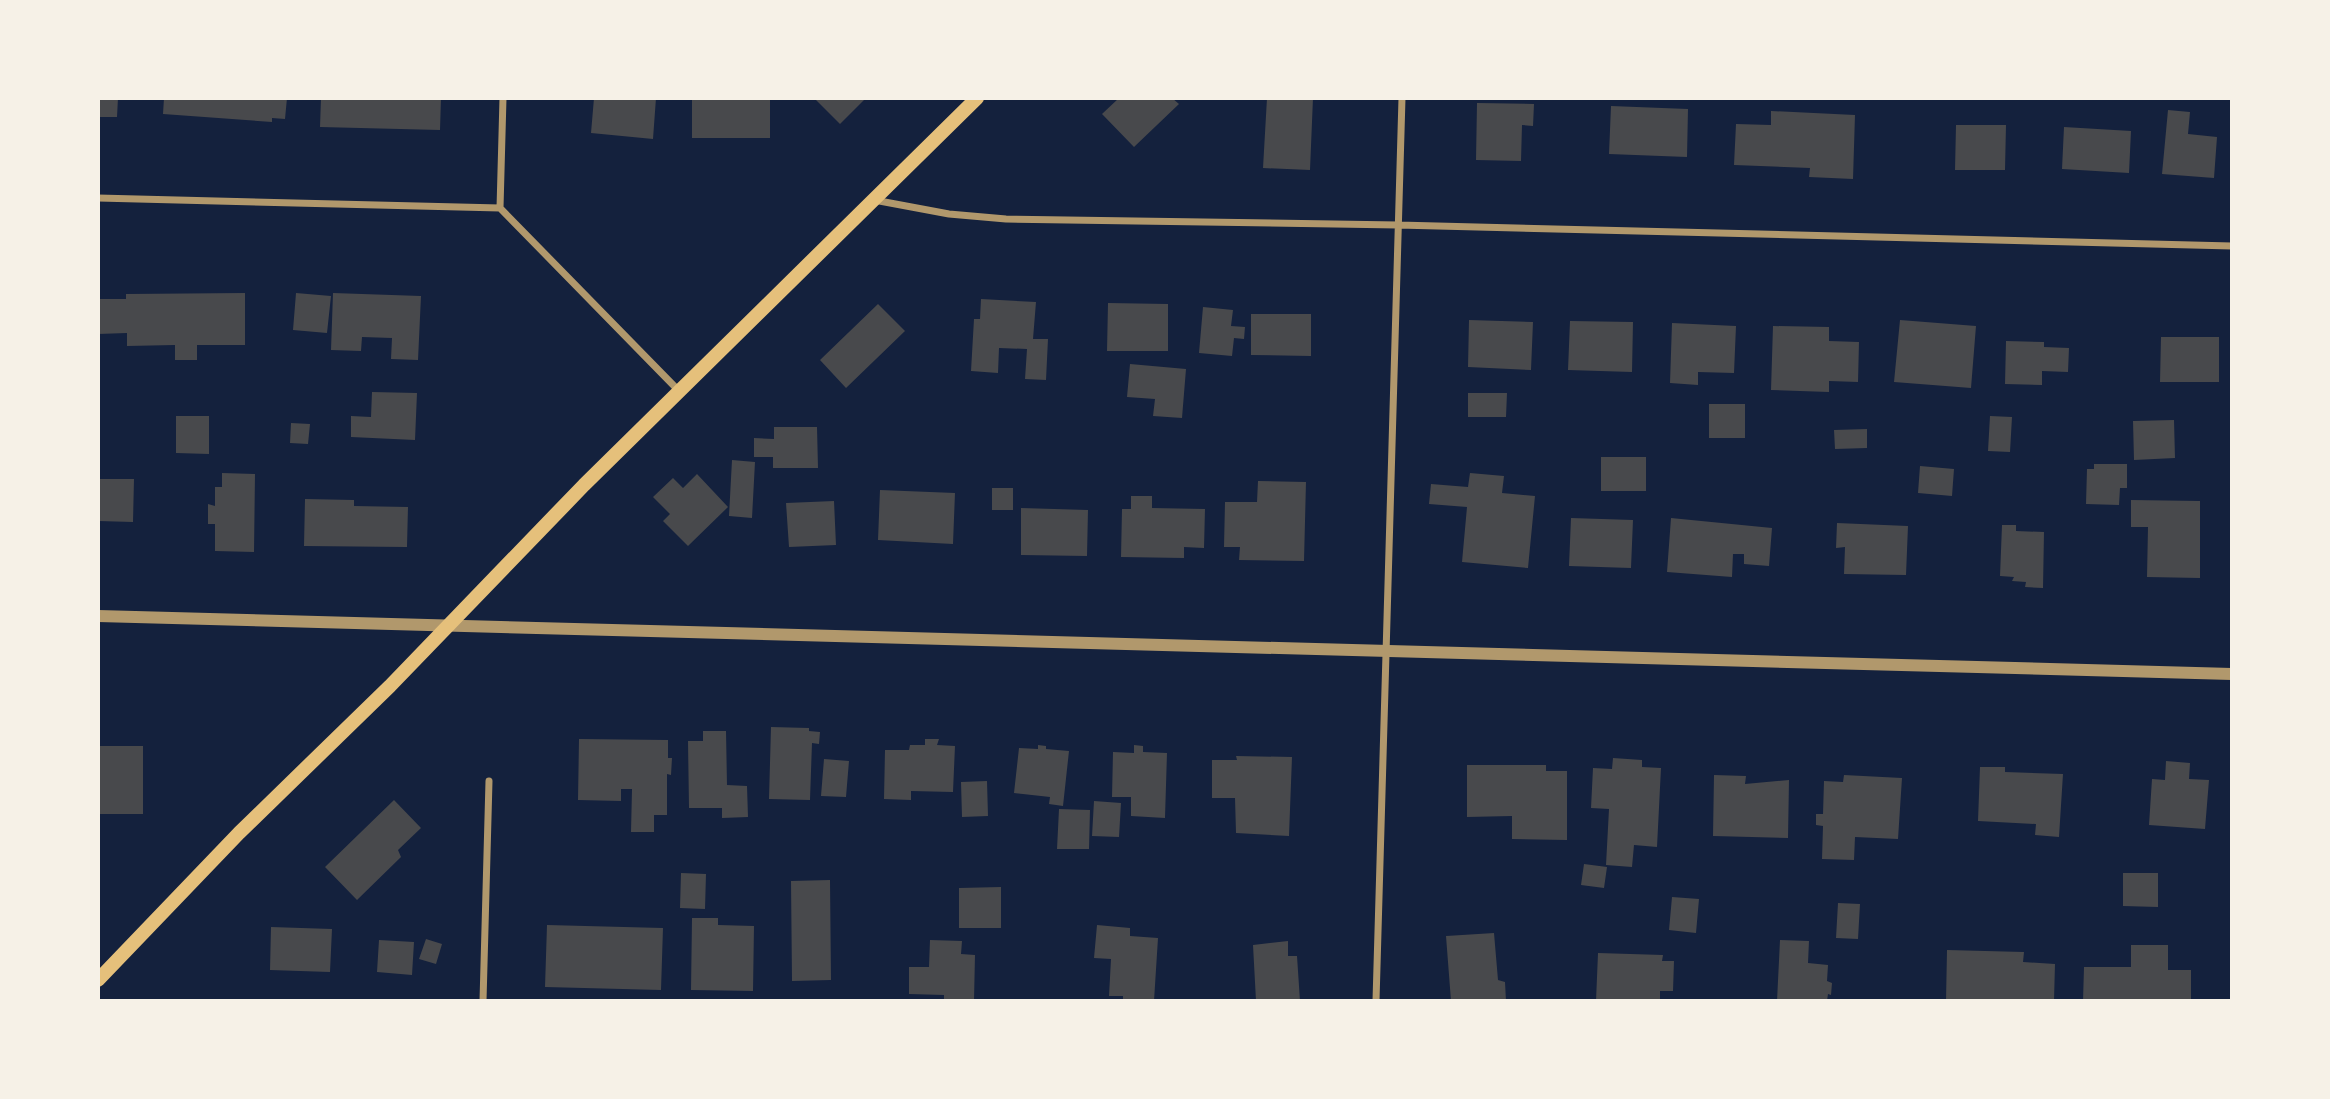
<svg xmlns="http://www.w3.org/2000/svg" width="2330" height="1099" font-family="Montserrat,sans-serif">
  <style>
    .building { fill: #48494c }
    .lines { fill: none; stroke-linecap: round; stroke-linejoin: round }
    .minor { stroke: #b1986c; stroke-width: 7 }
    .tertiary { stroke: #b1986c; stroke-width: 12 }
    .secondary { stroke: #e5c07b; stroke-width: 14 }
  </style>
  <rect width="100%" height="100%" fill="#14213d"/>
  <path class="building" d="M98,98H118L117,117H98Z
    M164,98H287L285,119L272,118V122L163,114Z
    M321,98H441L440,130L320,127Z
    M594,98H656L653,139L591,133Z
    M692,98H770V138H692Z
    M814,98H866L840,124Z
    M1119,98H1172L1179,104L1134,147L1102,114Z
    M1267,98H1313L1310,170L1263,168Z
    M1477,103L1534,104L1533,126L1522,125L1521,161L1476,160Z
    M1611,106L1688,109L1687,157L1609,154Z
    M2168,110L2190,112L2188,134L2217,137L2214,178L2162,174Z
    M1771,111L1855,115L1853,179L1809,177L1810,168L1734,165L1736,124L1771,125Z
    M1956,125H2006L2005,170H1955Z
    M2064,127L2131,131L2129,173L2062,169Z
    M245,293V345H197V360H175V345L127,346V333L98,334V299H126V294Z
    M296,293L331,296L327,333L293,330Z
    M333,293L421,296L418,360L391,359L392,338L362,337L361,351L331,350Z
    M981,299L1036,302L1033,339H1048L1046,380L1025,379L1027,349L999,348L998,373L971,371L974,319H980Z
    M1108,303L1168,304V351H1107Z
    M878,304L905,331L846,388L820,360Z
    M1203,307L1233,310L1231,326L1245,327L1244,339L1234,338L1232,356L1199,353Z
    M1251,314H1311V356L1251,355Z
    M1469,320L1533,322L1531,370L1468,367Z
    M1900,320L1976,326L1971,388L1894,382Z
    M1570,321L1633,322L1632,372L1568,370Z
    M1672,323L1736,326L1734,373L1698,372V385L1670,383Z
    M1773,326L1829,327V341L1859,342L1858,382L1829,381V392L1771,390Z
    M2161,337H2219V382H2160Z
    M2006,341L2044,342V347L2069,348L2068,372L2042,371V385L2005,384Z
    M1130,364L1186,369L1182,418L1153,416L1155,399L1127,397Z
    M372,392L417,393L415,440L351,437V416L371,417Z
    M1468,393H1507L1506,417H1468Z
    M1709,404H1745V438H1709Z
    M176,416H209V454L176,453Z
    M1990,416L2012,417L2010,452L1988,451Z
    M2174,420L2175,458L2134,460L2133,421Z
    M291,423L310,424L308,444L290,443Z
    M774,427H817L818,468H773V457H754V438L774,439Z
    M1867,429V448L1835,449L1834,430Z
    M1601,457H1646V491H1601Z
    M732,460L755,462L752,518L729,516Z
    M2094,464H2127V488H2120L2119,505L2086,504L2087,469H2094Z
    M1920,466L1954,469L1952,496L1918,493Z
    M222,473L255,474L254,552L215,551V524H208V504L215,506V487H222Z
    M1470,473L1504,476L1502,493L1535,496L1528,568L1462,562L1467,507L1429,504L1431,484L1468,487Z
    M697,474L728,507L688,546L663,521L670,514L653,497L673,478L683,488Z
    M98,479H134L133,522L98,521Z
    M1258,481L1306,482L1304,561L1239,560L1240,547H1224L1225,502H1257Z
    M992,488H1013V510H992Z
    M880,490L955,493L953,544L878,540Z
    M1131,496H1152V508L1205,509L1204,548L1184,547V558L1121,557L1122,509H1131Z
    M305,499L354,500V506L408,507L407,547L304,546Z
    M2131,500L2200,501V578L2147,577L2148,527H2131Z
    M834,501L836,545L789,547L786,503Z
    M1021,508L1088,510L1087,556L1021,555Z
    M1571,518L1633,520L1631,568L1569,566Z
    M1671,518L1772,528L1769,566L1744,564V554H1733L1732,577L1667,572Z
    M1837,523L1908,526L1906,575L1844,574L1845,547L1836,548Z
    M2002,525H2016V531L2044,532L2043,588L2025,587L2026,582L2012,581L2014,577L2000,576Z
    M771,727L809,728V731L820,732L819,744L812,743L810,800L769,799Z
    M703,731H726L727,785L747,786L748,817L722,818V808H689L688,741H703Z
    M579,739L668,740V758H672L671,775L667,774V815H654V832H631L632,789H621V801L578,800Z
    M925,739H939L937,745L955,746L953,792L911,791V800L884,799L885,750H909L910,745H925Z
    M1038,745L1046,746V749L1069,751L1063,806L1049,804L1050,797L1014,793L1019,748L1038,749Z
    M1134,745L1143,746V752L1167,753L1165,818L1131,816V797H1112L1113,752L1134,753Z
    M98,746H143V814H98Z
    M1236,756L1292,757L1289,836L1236,833L1235,798H1212V760H1237Z
    M1613,758L1642,760V767L1661,768L1657,847L1634,845L1632,867L1606,865L1609,809L1591,808L1593,768L1612,769Z
    M824,759L849,761L846,797L821,796Z
    M2166,761L2190,763L2189,779L2209,780L2205,829L2149,825L2152,779L2165,780Z
    M1467,765H1546V771H1567V840L1512,839V816L1467,817Z
    M1980,767H2005V772L2063,774L2059,837L2035,835L2036,824L1978,821Z
    M1714,775L1746,776L1745,784L1789,780L1788,838L1713,836Z
    M1844,775L1902,778L1898,839L1855,837L1854,860L1822,859L1823,826L1816,825V814H1823L1824,781L1843,782Z
    M987,781L988,816L962,817L961,782Z
    M394,800L421,828L398,850L401,857L357,900L325,867Z
    M1094,801L1121,803L1119,837L1092,836Z
    M1059,809L1090,810L1089,849H1057Z
    M1584,864L1607,867L1604,888L1581,885Z
    M681,873L706,874L705,909L680,908Z
    M2123,873H2158V907L2123,906Z
    M830,880L831,980L792,981L791,881Z
    M1001,887V928H959V888Z
    M1672,897L1699,899L1696,933L1669,930Z
    M1838,903L1860,904L1858,939L1836,938Z
    M692,918H718V925L754,926L753,991L691,990Z
    M547,925L663,928L661,990L545,987Z
    M1097,925L1130,928V936L1158,938L1154,1001H1123V996H1109L1111,959L1094,958Z
    M271,927L332,929L330,972L270,970Z
    M1494,933L1498,980L1505,982L1506,1001H1451L1446,936Z
    M426,939L442,944L436,964L419,959Z
    M379,940L414,942L412,975L377,972Z
    M930,940L962,941L961,954L975,955L974,1001H944V995L909,994V967H929Z
    M1780,940L1809,941L1808,963L1828,965L1827,981L1832,983L1831,995L1828,994L1827,1001H1777Z
    M1288,941V956H1297L1300,1001H1256L1253,945Z
    M2131,945H2168V970H2191V1001H2083L2084,967H2131Z
    M1947,950L2024,952L2023,962L2055,964L2054,1001H1946Z
    M1598,953L1663,955L1662,961H1674L1673,991H1660V1001H1596Z"/>
  <g class="lines">
    <path class="minor" d="M98,198L500,208L679,391
      M874,200L949,214L1006,219L1398,225L2232,246
      M500,208L503,98
      M483,1001L489,781
      M1376,1001L1402,98"/>
    <path class="tertiary" d="M98,616L2232,674"/>
    <path class="secondary" d="M98,980L239,833L390,686L584,485L977,98"/>
  </g>
  <rect width="2330" height="1099" fill="none" stroke="#f6f1e7" stroke-width="200"/>
</svg>
